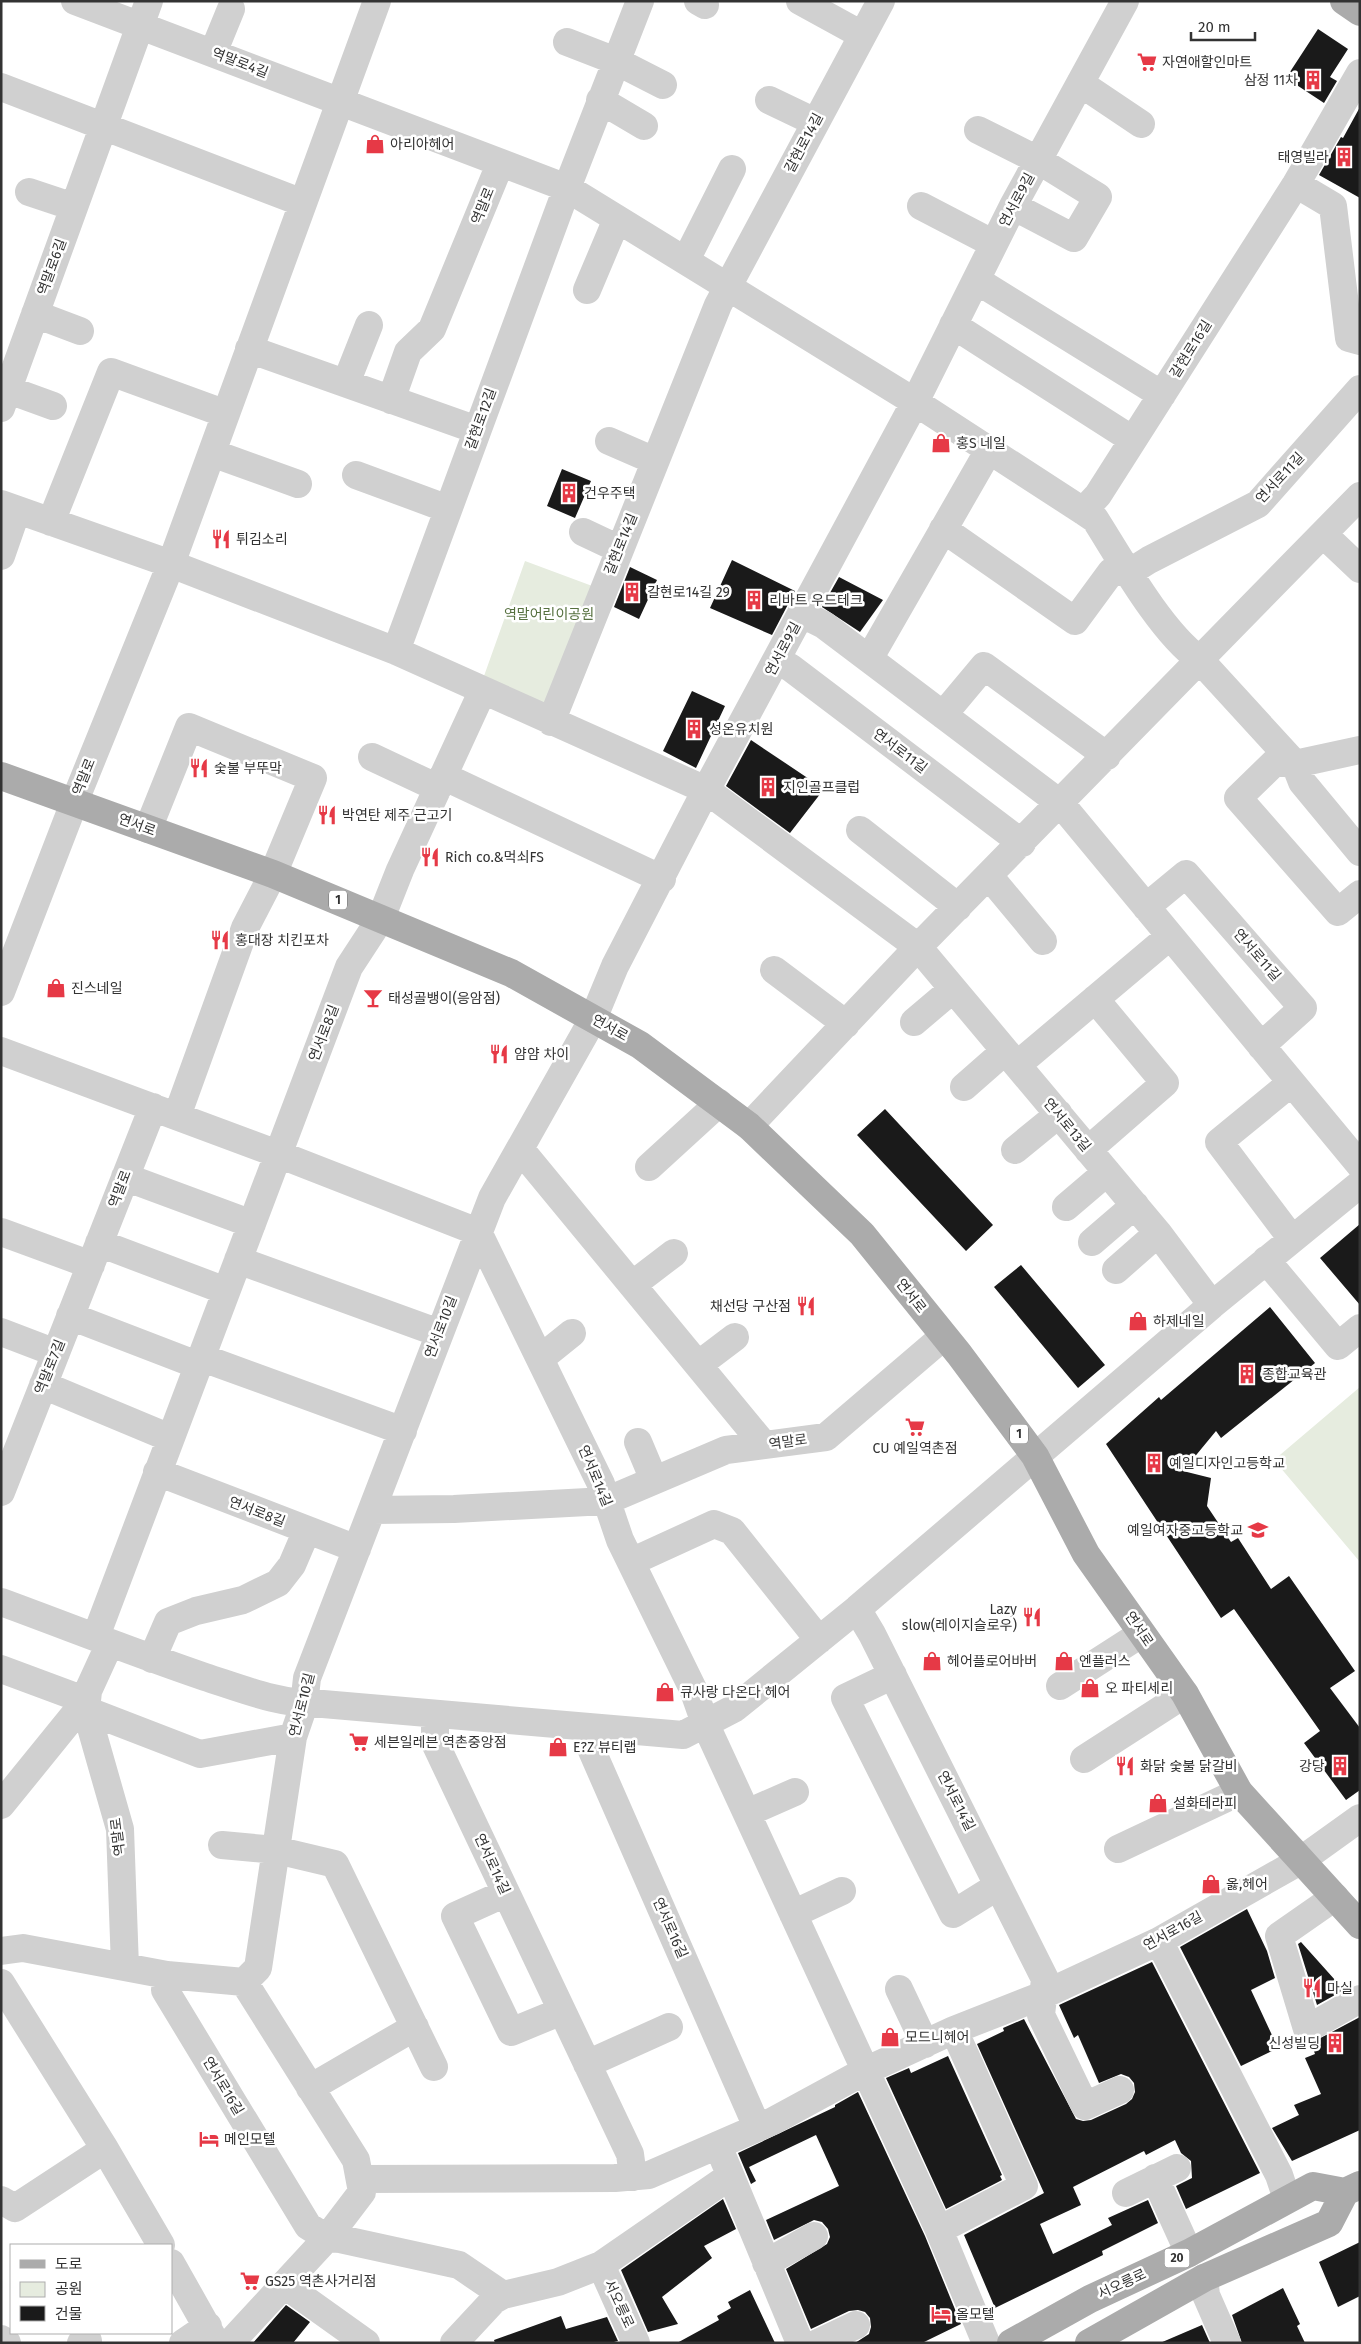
<svg xmlns="http://www.w3.org/2000/svg" width="1361" height="2344" font-family="'Fira Sans','Noto Sans KR',sans-serif">
  <style>
    .green { fill: #e6ecdf }
    .building { fill: #1a1a1a }
    .lines { fill: none; stroke-linecap: round; stroke-linejoin: round }
    .minor { stroke: #d0d0d0; stroke-width: 28 }
    .major { stroke: #ababab; stroke-width: 28 }
    .labels { text-anchor: middle; dominant-baseline: central; stroke-width: 5; stroke-linejoin: round; paint-order: stroke }
    .shield { fill: #fff; stroke: #707070; stroke-width: 1 }
    .shield-label { font-size: 12px; font-weight: bold; fill: #333 }
    .poi-label { font-size: 14px; fill: #333; stroke: #fff; text-anchor: start }
    .street-label { font-size: 14px; fill: #333; stroke: #fff }
    .park-label { font-size: 14px; fill: #56703f; stroke: #fff }
  </style>
  <rect width="100%" height="100%" fill="#fff"/>
  <path class="green" d="M525,561L603,590L548,720L479,690Z
    M1360,1387V1562L1274,1460Z"/>
  <path class="building" d="M1318,29L1348,49L1330,77L1337,81L1324,103L1286,78Z
    M1360,107V198L1319,175L1341,137L1343,138Z
    M562,469L591,481L575,518L547,506Z
    M732,560L795,591L772,635L710,608Z
    M630,567L657,580L639,619L614,607Z
    M839,577L883,600L860,632L822,607Z
    M692,691L725,706L696,768L663,751Z
    M751,740L824,789L790,833L726,786Z
    M885,1109L993,1225L966,1251L857,1135Z
    M1360,1224V1305L1320,1258Z
    M1021,1265L1105,1365L1078,1388L994,1287Z
    M1270,1307L1315,1363L1221,1438L1216,1431L1183,1471L1211,1478L1207,1506L1231,1542L1238,1538L1271,1589L1289,1576L1355,1671L1330,1688L1360,1728V1790L1346,1800L1304,1743L1320,1731L1234,1609L1221,1618L1106,1444L1159,1397L1161,1400Z
    M1247,1909L1267,1951L1275,1978L1251,1990L1278,2048L1241,2066L1180,1947Z
    M1301,1942L1344,1990L1317,2005L1298,1944Z
    M1152,1962L1260,2173L1186,2209L1176,2186L1192,2178L1191,2161L1181,2153L1175,2140L1146,2155L1144,2151L1073,2187L1081,2205L1040,2224L1053,2254L1112,2225L1108,2218L1148,2200L1158,2223L1102,2251L1103,2255L995,2308L964,2235L1044,2193L977,2044L1004,2031L1003,2028L1024,2019L1076,2119L1083,2121L1091,2120L1126,2104L1132,2099L1135,2092L1134,2083L1129,2077L1121,2074L1099,2083L1078,2035L1074,2038L1059,2005Z
    M1360,2017V2130L1292,2161L1272,2128L1299,2115L1294,2105L1321,2094L1305,2058L1315,2054L1311,2043Z
    M948,2056L1002,2175L1000,2176L1002,2180L946,2209L886,2078L909,2068L911,2073Z
    M858,2092L925,2236L961,2324L922,2343H855L869,2334L871,2327L870,2318L865,2312L858,2310L849,2311L811,2329L786,2269L827,2244L830,2237L828,2229L822,2222L814,2220L774,2240L766,2220L839,2186L816,2135L749,2167L756,2181L751,2184L738,2153L835,2107V2105Z
    M723,2199L736,2229L704,2246L712,2258L662,2297L678,2324L648,2332L621,2270Z
    M1360,2242V2296L1338,2307L1319,2262Z
    M1283,2288L1300,2324L1297,2326L1305,2343H1242L1232,2315Z
    M750,2290L775,2343H677L719,2320L717,2316L731,2308L728,2302Z
    M286,2305L310,2322L293,2343H253Z
    M561,2316L566,2329L607,2317L618,2341L610,2343H495L494,2340Z
    M1202,2325L1210,2343H1160Z"/>
  <g class="lines">
    <path class="minor" d="M75,1L567,188L915,402L1083,511L1095,519C1121,560 1161,632 1199,659L1295,764L1302,782L1360,852
      M698,1L705,5
      M800,1L862,35
      M567,42L616,61L663,85
      M213,53L231,9
      M1080,83L1141,124
      M1,87L303,203
      M600,100L644,126
      M769,100L815,122
      M978,130L1038,160L1098,197L1074,238L1013,206
      M1296,184L1333,206L1349,338L1360,341
      M29,192L74,207
      M921,206L994,244
      M686,260L732,169
      M976,280L1162,395
      M587,290L617,219
      M35,314L80,331
      M953,325L1133,440
      M249,349L477,430
      M346,383L369,325
      M1,393L20,394L53,406
      M391,400L408,352L432,329L500,164
      M1,408L149,1
      M609,441L655,461
      M212,453L298,484
      M356,475L448,509
      M1,504L171,564L396,651L706,790L918,947L1158,1233L1212,1305
      M1083,511L1098,495L1296,184L1360,73
      M51,522L111,372L226,414
      M943,529L1075,621L1111,572H1130L1149,560L1258,504L1360,389
      M583,532L619,549
      M1323,534L1360,569
      M1,556L17,510
      M802,614L824,625L1061,804L1360,1165
      M396,651L567,188L640,1
      M869,659L989,450
      M777,660L791,668L1022,843
      M943,715L984,666L1107,756
      M551,722L718,305L881,1
      M1360,750L1295,764L1275,762L1238,798L1338,912L1360,894
      M372,757L438,788
      M443,776L662,879
      M148,829L189,727L313,778L273,874L245,928L177,1116
      M860,830L958,907
      M989,876L1043,941
      M1146,907L1186,874L1303,1008L1261,1046
      M774,970L846,1024
      M1,992L74,803L171,564L377,1
      M914,1022L953,989
      M1,1051L278,1154L478,1232L601,1484L620,1540L693,1689L705,1723L939,2230L986,2343
      M1017,1065L1170,936
      M1291,1083L1219,1142L1292,1239
      M964,1087L1005,1051
      M749,1126L918,947L1360,496
      M520,1149L764,1445
      M1015,1150L1059,1114
      M1088,1150L1165,1083L1095,999
      M649,1167L719,1103
      M125,1177L252,1224
      M1066,1207L1107,1172
      M1,1232L91,1265
      M1092,1242L1135,1205
      M99,1243L226,1291
      M238,1260L439,1333
      M1266,1260L1338,1346L1360,1328
      M1116,1270L1158,1233
      M632,1285L674,1253
      M70,1316L187,1361H211L403,1431
      M1,1332L56,1353
      M541,1358L572,1333
      M698,1365L735,1337
      M43,1385L170,1438
      M638,1442L654,1480
      M157,1472L357,1549
      M1,1492L153,1107
      M373,1510L454,1509L606,1501L726,1450L826,1437L943,1337
      M631,1562L714,1524L732,1531L819,1640
      M1,1602C69,1627 137,1654 205,1677C245,1690 282,1705 323,1704L683,1735L735,1708L857,1609L1212,1305L1360,1184
      M857,1609L872,1634L1045,1979L1041,2015L1085,2106L1120,2090
      M96,1636L349,967L381,918L400,870L482,692
      M110,1643L88,1691L86,1710L120,1829L125,1967
      M152,1659L168,1622L196,1611L243,1600L278,1583L292,1565L307,1530
      M1,1669L79,1698L86,1710
      M893,1675L845,1698L953,1914L998,1886
      M1060,1686L1141,1634
      M435,1714V1743L630,2154L633,2177
      M587,1727L589,1744L757,2127
      M1084,1759L1185,1694
      M1,1805L74,1715L86,1710L200,1754L293,1737
      M747,1813L795,1792
      M222,1845L276,1850L335,1864L434,2067
      M1118,1849L1239,1792
      M506,1893L455,1916L511,2032L562,2011
      M1335,1897L1279,1936L1307,2029L1360,1999
      M793,1914L842,1891
      M1159,1941L1279,2175L1287,2199
      M1,1951L23,1948L167,1975L244,1982
      M167,1975L165,1990L308,2226L327,2238L340,2239L459,2265L503,2295
      M244,1982L258,1968L293,1737L304,1705L307,1678L492,1198L593,1019L615,966L706,790L915,402L1013,206L1125,1
      M1,1983L105,2149L161,2245
      M899,1989L925,2044
      M587,2064L669,2027
      M310,2088L415,2027
      M724,2160L800,2343
      M1155,2178L1189,2253
      M361,2179L615,2178L649,2175L773,2121L865,2071L954,2030L1043,1995L1159,1941L1300,1861L1360,1818
      M1126,2193L1177,2168
      M1,2200L15,2208L105,2149
      M939,2230L1024,2186L954,2030
      M171,2263L216,2343
      M766,2263L814,2236
      M601,2265L636,2343
      M1204,2278L1206,2295L1227,2343
      M285,2285L366,2343
      M1,2339L7,2343
      M81,2343L88,2341
      M183,2343L208,2326
      M230,2343L327,2238L362,2192L356,2160L244,1982
      M454,2343L494,2300L503,2295L558,2282L601,2265L730,2176
      M818,2343L856,2325"/>
    <path class="major" d="M1344,1L1360,12
      M1,776L273,874L511,973L640,1045L749,1126L862,1234L959,1354L1035,1456L1086,1554L1185,1694L1239,1792L1360,1925
      M1011,2343L1090,2299L1189,2253L1313,2186L1345,2192L1360,2185
      M1089,2343L1204,2278L1329,2223L1345,2192"/>
  </g>
  <defs>
    <symbol id="supermarket-bare" viewBox="-9 -9 18 18"><path d="M-6-5.5h2.5l.6 2H6L4.5 2H-2.5L-4.4-4H-6ZM-1.5 3.2a1.3 1.3 0 1 0 .1 0ZM3 3.2a1.3 1.3 0 1 0 .1 0Z" fill="#e63946" stroke="#fff" stroke-width="2.5" paint-order="stroke"/></symbol>
    <symbol id="building-bare" viewBox="-9 -9 18 18"><path d="M-4-6H4V6H1V3H-1V6H-4ZM-2.5-4.3h1.7v1.8h-1.7ZM.8-4.3h1.7v1.8H.8ZM-2.5-1h1.7V.8h-1.7ZM.8-1h1.7V.8H.8Z" fill="#e63946" stroke="#fff" stroke-width="2.5" paint-order="stroke"/></symbol>
    <symbol id="shop-bare" viewBox="-9 -9 18 18"><path d="M-5-2.5h2.3a2.7 3.5 0 0 1 5.4 0H5L5.5 6h-11ZM-1.5-2.5h3a1.5 2.3 0 0 0-3 0Z" fill="#e63946" stroke="#fff" stroke-width="2.5" paint-order="stroke"/></symbol>
    <symbol id="restaurant-bare" viewBox="-9 -9 18 18"><path d="M-5-6h1v4h1v-4h1v4h1v-4h1v5L-1.5 .5V6h-2V.5L-5-1ZM5-6V6H3V1.5H1.5Q1.5-4 5-6Z" fill="#e63946" stroke="#fff" stroke-width="2.5" paint-order="stroke"/></symbol>
    <symbol id="bar-bare" viewBox="-9 -9 18 18"><path d="M-6-5H6L.8 .8V4.5H3.5V6h-7V4.5H-.8V.8Z" fill="#e63946" stroke="#fff" stroke-width="2.5" paint-order="stroke"/></symbol>
    <symbol id="school-bare" viewBox="-9 -9 18 18"><path d="M0-5L7-2L0 1L-7-2ZM-4 1L0 2.5L4 1V4Q0 6-4 4Z" fill="#e63946" stroke="#fff" stroke-width="2.5" paint-order="stroke"/></symbol>
    <symbol id="hotel-bare" viewBox="-9 -9 18 18"><path d="M-6-4.5h1.5V1H6V5H4.5V3h-9V5H-6ZM-4 0a1.8 1.8 0 1 1 3.6 0ZM.5 0V-2.5h3Q6-2.5 6 0Z" fill="#e63946" stroke="#fff" stroke-width="2.5" paint-order="stroke"/></symbol>
  </defs>
  <g fill-rule="evenodd">
    <use href="#supermarket-bare" x="1133" y="48" width="28" height="28"/>
    <use href="#building-bare" x="1299" y="66" width="28" height="28"/>
    <use href="#shop-bare" x="361" y="130" width="28" height="28"/>
    <use href="#building-bare" x="1330" y="143" width="28" height="28"/>
    <use href="#shop-bare" x="927" y="429" width="28" height="28"/>
    <use href="#building-bare" x="555" y="479" width="28" height="28"/>
    <use href="#restaurant-bare" x="207" y="525" width="28" height="28"/>
    <use href="#building-bare" x="618" y="578" width="28" height="28"/>
    <use href="#building-bare" x="740" y="586" width="28" height="28"/>
    <use href="#building-bare" x="680" y="715" width="28" height="28"/>
    <use href="#restaurant-bare" x="185" y="754" width="28" height="28"/>
    <use href="#building-bare" x="754" y="773" width="28" height="28"/>
    <use href="#restaurant-bare" x="313" y="801" width="28" height="28"/>
    <use href="#restaurant-bare" x="416" y="843" width="28" height="28"/>
    <use href="#restaurant-bare" x="206" y="926" width="28" height="28"/>
    <use href="#shop-bare" x="42" y="974" width="28" height="28"/>
    <use href="#bar-bare" x="359" y="984" width="28" height="28"/>
    <use href="#restaurant-bare" x="485" y="1040" width="28" height="28"/>
    <use href="#restaurant-bare" x="792" y="1292" width="28" height="28"/>
    <use href="#shop-bare" x="1124" y="1307" width="28" height="28"/>
    <use href="#building-bare" x="1233" y="1360" width="28" height="28"/>
    <use href="#supermarket-bare" x="901" y="1413" width="28" height="28"/>
    <use href="#building-bare" x="1140" y="1449" width="28" height="28"/>
    <use href="#school-bare" x="1244" y="1516" width="28" height="28"/>
    <use href="#restaurant-bare" x="1018" y="1603" width="28" height="28"/>
    <use href="#shop-bare" x="918" y="1647" width="28" height="28"/>
    <use href="#shop-bare" x="1050" y="1647" width="28" height="28"/>
    <use href="#shop-bare" x="1076" y="1674" width="28" height="28"/>
    <use href="#shop-bare" x="651" y="1678" width="28" height="28"/>
    <use href="#supermarket-bare" x="345" y="1728" width="28" height="28"/>
    <use href="#shop-bare" x="544" y="1733" width="28" height="28"/>
    <use href="#restaurant-bare" x="1111" y="1752" width="28" height="28"/>
    <use href="#building-bare" x="1326" y="1752" width="28" height="28"/>
    <use href="#shop-bare" x="1144" y="1789" width="28" height="28"/>
    <use href="#shop-bare" x="1197" y="1870" width="28" height="28"/>
    <use href="#restaurant-bare" x="1298" y="1974" width="28" height="28"/>
    <use href="#shop-bare" x="876" y="2023" width="28" height="28"/>
    <use href="#building-bare" x="1321" y="2029" width="28" height="28"/>
    <use href="#hotel-bare" x="195" y="2125" width="28" height="28"/>
    <use href="#supermarket-bare" x="236" y="2267" width="28" height="28"/>
    <use href="#hotel-bare" x="927" y="2300" width="28" height="28"/>
  </g>
  <g class="labels">
    <g class="shield">
      <rect x="329" y="890.5" width="18" height="19" rx="4"/>
      <rect x="1010" y="1424.5" width="18" height="19" rx="4"/>
      <rect x="1164.5" y="2248.5" width="25" height="19" rx="4"/>
    </g>
    <g class="shield-label">
      <text x="338" y="900">1</text>
      <text x="1019" y="1434">1</text>
      <text x="1177" y="2258">20</text>
    </g>
    <g class="poi-label">
      <text x="1162" y="62">자연애할인마트</text>
      <text x="1298" y="80" text-anchor="end">삼정 11차</text>
      <text x="390" y="144">아리아헤어</text>
      <text x="1329" y="157" text-anchor="end">태영빌라</text>
      <text x="956" y="443">홍S 네일</text>
      <text x="584" y="493">건우주택</text>
      <text x="236" y="539">튀김소리</text>
      <text x="647" y="592">갈현로14길 29</text>
      <text x="769" y="600">리바트 우드테크</text>
      <text x="709" y="729">성온유치원</text>
      <text x="214" y="768">숯불 부뚜막</text>
      <text x="783" y="787">지인골프클럽</text>
      <text x="342" y="815">박연탄 제주 근고기</text>
      <text x="445" y="857">Rich co.&amp;먹쇠FS</text>
      <text x="235" y="940">홍대장 치킨포차</text>
      <text x="71" y="988">진스네일</text>
      <text x="388" y="998">태성골뱅이(응암점)</text>
      <text x="514" y="1054">얌얌 차이</text>
      <text x="791" y="1306" text-anchor="end">채선당 구산점</text>
      <text x="1153" y="1321">하제네일</text>
      <text x="1262" y="1374">종합교육관</text>
      <text x="915" y="1448" text-anchor="middle">CU 예일역촌점</text>
      <text x="1169" y="1463">예일디자인고등학교</text>
      <text x="1243" y="1530" text-anchor="end">예일여자중고등학교</text>
      <text x="1017" y="1609" text-anchor="end">Lazy<tspan x="1017" dy="16">slow(레이지슬로우)</tspan></text>
      <text x="947" y="1661">헤어플로어바버</text>
      <text x="1079" y="1661">엔플러스</text>
      <text x="1105" y="1688">오 파티세리</text>
      <text x="680" y="1692">큐사랑 다온다 헤어</text>
      <text x="374" y="1742">세븐일레븐 역촌중앙점</text>
      <text x="573" y="1747">E?Z 뷰티랩</text>
      <text x="1140" y="1766">화닭 숯불 닭갈비</text>
      <text x="1325" y="1766" text-anchor="end">강당</text>
      <text x="1173" y="1803">설화테라피</text>
      <text x="1226" y="1884">옳,헤어</text>
      <text x="1327" y="1988">마실</text>
      <text x="905" y="2037">모드니헤어</text>
      <text x="1320" y="2043" text-anchor="end">신성빌딩</text>
      <text x="224" y="2139">메인모텔</text>
      <text x="265" y="2281">GS25 역촌사거리점</text>
      <text x="956" y="2314">올모텔</text>
    </g>
    <g class="street-label">
      <text transform="translate(240 63) rotate(21)">역말로4길</text>
      <text transform="translate(804 143) rotate(-62)">갈현로14길</text>
      <text transform="translate(1017 200) rotate(-62)">연서로9길</text>
      <text transform="translate(483 206) rotate(-68)">역말로</text>
      <text transform="translate(52 267) rotate(-70)">역말로6길</text>
      <text transform="translate(1191 349) rotate(-58)">갈현로16길</text>
      <text transform="translate(481 419) rotate(-70)">갈현로12길</text>
      <text transform="translate(1280 478) rotate(-47)">연서로11길</text>
      <text transform="translate(621 544) rotate(-68)">갈현로14길</text>
      <text transform="translate(783 649) rotate(-62)">연서로9길</text>
      <text transform="translate(900 751) rotate(37)">연서로11길</text>
      <text transform="translate(84 777) rotate(-68)">역말로</text>
      <text transform="translate(137 825) rotate(20)">연서로</text>
      <text transform="translate(1257 955) rotate(49)">연서로11길</text>
      <text transform="translate(610 1028) rotate(29)">연서로</text>
      <text transform="translate(324 1033) rotate(-69)">연서로8길</text>
      <text transform="translate(1067 1125) rotate(50)">연서로13길</text>
      <text transform="translate(120 1189) rotate(-69)">역말로</text>
      <text transform="translate(911 1296) rotate(52)">연서로</text>
      <text transform="translate(441 1327) rotate(-69)">연서로10길</text>
      <text transform="translate(50 1367) rotate(-68)">역말로7길</text>
      <text transform="translate(788 1442) rotate(-8)">역말로</text>
      <text transform="translate(595 1476) rotate(67)">연서로14길</text>
      <text transform="translate(257 1512) rotate(21)">연서로8길</text>
      <text transform="translate(1139 1629) rotate(56)">연서로</text>
      <text transform="translate(302 1705) rotate(-76)">연서로10길</text>
      <text transform="translate(956 1801) rotate(63)">연서로14길</text>
      <text transform="translate(118 1837) rotate(-97)">역말로</text>
      <text transform="translate(492 1864) rotate(65)">연서로14길</text>
      <text transform="translate(670 1928) rotate(66)">연서로16길</text>
      <text transform="translate(1173 1931) rotate(-29)">연서로16길</text>
      <text transform="translate(223 2086) rotate(59)">연서로16길</text>
      <text transform="translate(1122 2284) rotate(-25)">서오릉로</text>
      <text transform="translate(619 2304) rotate(65)">서오릉로</text>
    </g>
    <g class="park-label">
      <text x="549" y="614">역말어린이공원</text>
    </g>
  </g>
  <rect width="1361" height="2344" fill="none" stroke="#333333" stroke-width="5"/>
  <rect x="10" y="2244" width="162" height="90" fill="#ffffff" stroke="#adadad"/>
  <rect x="20" y="2260" width="25" height="8" fill="#ababab" stroke="#adadad"/>
  <text x="55" y="2269" font-size="15" fill="#333333">도로</text>
  <rect x="20" y="2282" width="25" height="15" fill="#e6ecdf" stroke="#adadad"/>
  <text x="55" y="2294" font-size="15" fill="#333333">공원</text>
  <rect x="20" y="2306" width="25" height="15" fill="#1a1a1a" stroke="#adadad"/>
  <text x="55" y="2319" font-size="15" fill="#333333">건물</text>
  <path d="M1191 32v8h64v-8" fill="none" stroke="#333333" stroke-width="2.5"/>
  <text x="1198" y="32" font-size="15" fill="#333333" stroke="#ffffff" stroke-width="4" paint-order="stroke">20 m</text>
</svg>
